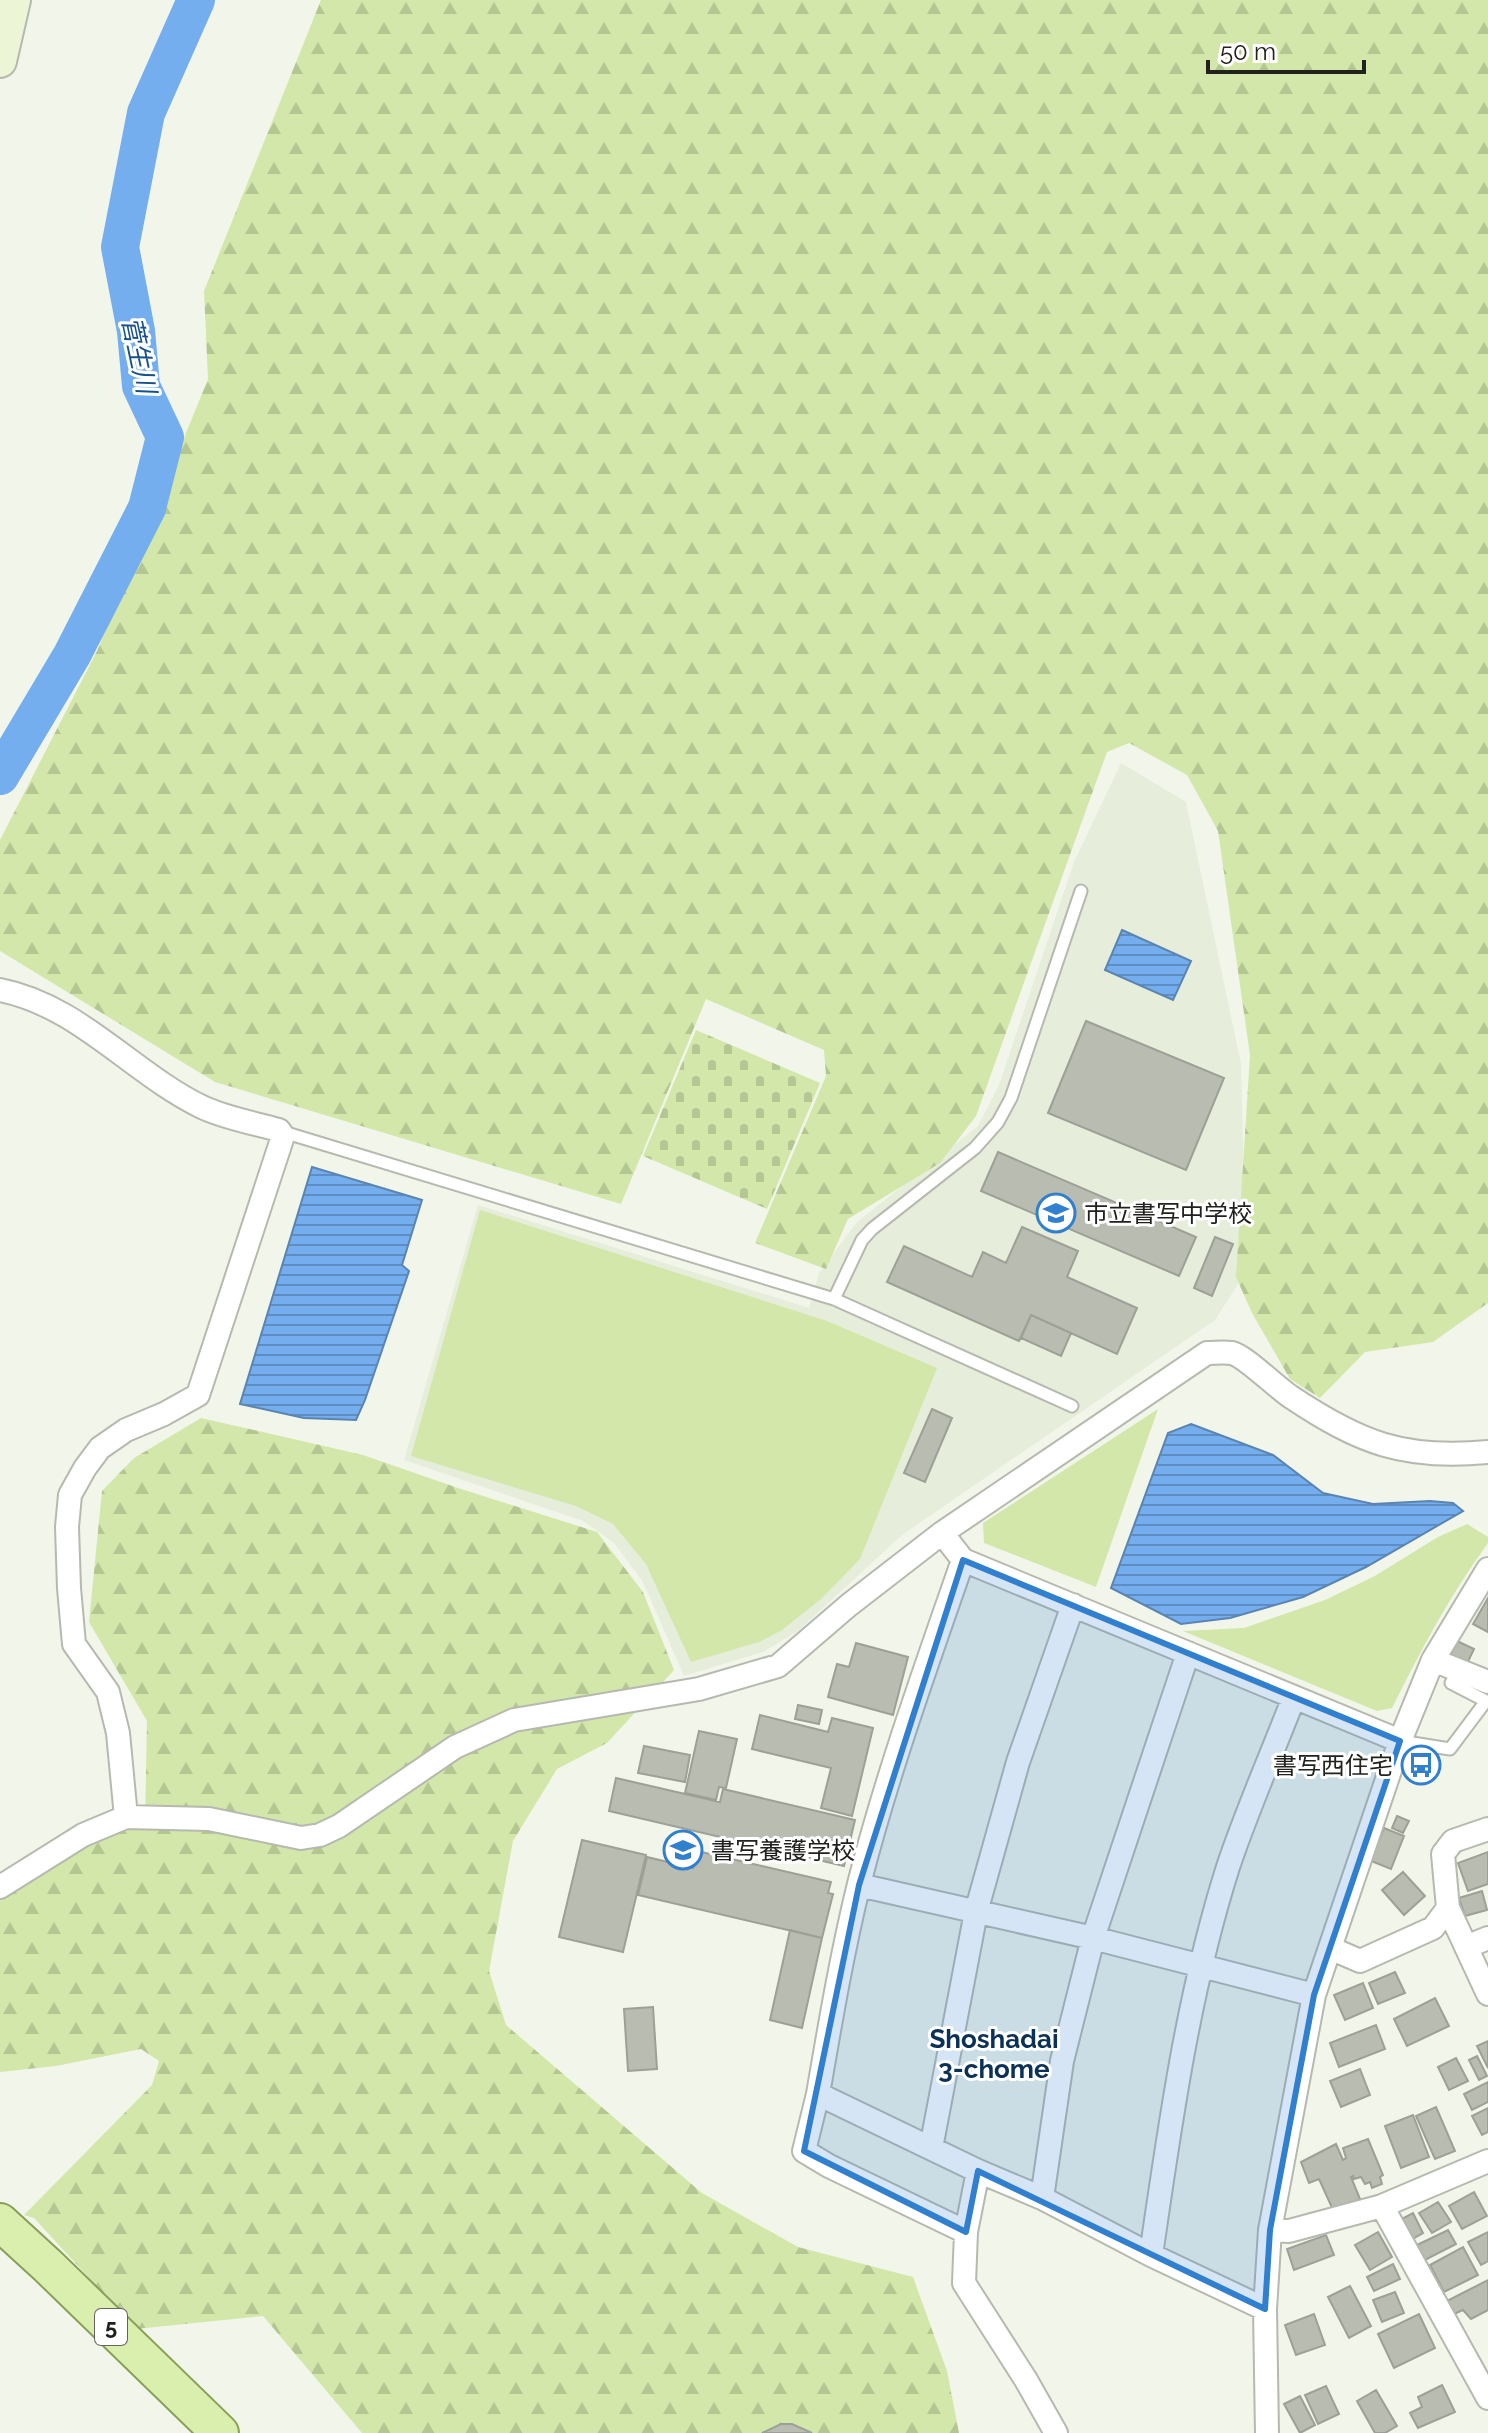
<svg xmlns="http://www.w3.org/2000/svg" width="1488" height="2433" font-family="Raleway,'Noto Sans JP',sans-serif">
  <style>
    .built { fill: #e6edda }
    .forest { fill: url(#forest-firs) }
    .cemetery { fill: url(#cemetery-stones) }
    .park { fill: #d2e7a9 }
    .water { fill: url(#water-rules); stroke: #5b84b0; stroke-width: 2 }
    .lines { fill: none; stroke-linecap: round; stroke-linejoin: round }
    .river { stroke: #74aeef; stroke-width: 38 }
    .building { fill: #b8bcb1; stroke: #9ca096; stroke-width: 2 }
    .service-casing { stroke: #b5b9ae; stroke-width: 15 }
    .minor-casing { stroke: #b5b9ae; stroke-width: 26 }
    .secondary-casing { stroke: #b5b9ae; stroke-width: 36 }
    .primary-casing { stroke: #899f57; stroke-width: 40 }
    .service { stroke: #fff; stroke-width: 11 }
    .minor { stroke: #fff; stroke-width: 22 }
    .secondary { stroke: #ecf6d6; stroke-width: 32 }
    .primary { stroke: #daeead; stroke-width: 36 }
    .marked { fill: #317fcf; fill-opacity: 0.2; stroke: #317fcf; stroke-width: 6; stroke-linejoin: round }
    .labels { text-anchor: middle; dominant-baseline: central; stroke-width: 6; stroke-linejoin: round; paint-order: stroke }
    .shield { fill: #fff; stroke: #646462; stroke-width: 2 }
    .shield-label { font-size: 22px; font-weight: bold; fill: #21221e }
    .poi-label { font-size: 24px; fill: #21221e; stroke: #fff; text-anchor: start }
    .water-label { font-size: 26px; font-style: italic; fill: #15518c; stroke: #fff }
    .neighbourhood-label { font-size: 26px; font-weight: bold; fill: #0b3157; stroke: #fff }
  </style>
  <defs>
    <pattern id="forest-firs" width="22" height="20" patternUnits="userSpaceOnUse" patternTransform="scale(2)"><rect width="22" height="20" fill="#d2e7a9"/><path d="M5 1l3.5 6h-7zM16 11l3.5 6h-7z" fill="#b4c691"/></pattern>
    <pattern id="cemetery-stones" width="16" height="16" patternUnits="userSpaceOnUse" patternTransform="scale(2)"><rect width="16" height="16" fill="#d2e7a9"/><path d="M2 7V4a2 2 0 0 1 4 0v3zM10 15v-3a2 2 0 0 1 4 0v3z" fill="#b4c691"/></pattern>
    <pattern id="water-rules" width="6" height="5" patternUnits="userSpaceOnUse" patternTransform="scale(2)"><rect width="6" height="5" fill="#74aeef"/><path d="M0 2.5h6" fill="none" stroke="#5f8dc1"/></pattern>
  </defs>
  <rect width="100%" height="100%" fill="#f2f6ea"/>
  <path class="built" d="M1121,763L1186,802L1241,1064L1246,1272L1215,1320L902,1535L798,1631L763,1652L684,1676L643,1582L614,1543L583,1521L404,1460L478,1205L809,1308L819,1273L857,1222L978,1126L999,1085L1074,862Z"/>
  <path class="forest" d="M321,0H1488V1303L1433,1342L1365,1352L1320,1398L1290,1379L1252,1313L1236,1277L1250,1055L1218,831L1187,775L1129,743L1107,752L976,1116L940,1163L848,1219L826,1269L755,1243L826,1076L824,1050L706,999L621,1204L215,1082L0,951V840L98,649L208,379L204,291Z
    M201,1418L363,1455L458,1488L597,1532L643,1592L674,1670L607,1743L557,1769L513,1841L489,1971L506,2025L702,2193L798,2247L913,2277L947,2371L959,2433H362L263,2316L136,2329L34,2218L24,2215L152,2085L159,2061L141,2049L56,2066L0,2072V1900L97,1840L145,1825L147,1721L89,1622L102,1491L134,1458Z"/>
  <path class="cemetery" d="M696,1030L820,1083L767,1209L643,1156Z"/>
  <path class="park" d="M480,1210L827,1321L937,1368L860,1559L821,1599L782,1630L759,1642L691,1662L646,1564L613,1524L576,1506L411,1456Z
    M1158,1409L1096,1587L984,1543L983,1523Z
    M1467,1524L1488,1537V1543C1450,1595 1421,1650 1392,1708L1377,1711L1183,1631L1244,1628L1325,1600L1373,1577L1438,1537Z"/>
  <path class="water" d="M1122,930L1191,961L1173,1000L1105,970Z
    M312,1167L422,1200L402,1265L409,1271L365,1400L356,1420L304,1418L240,1404Z
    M1191,1424L1273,1455L1323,1493L1373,1504L1430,1501L1453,1503L1463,1511L1366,1567L1303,1597L1230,1618L1181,1624L1111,1588L1168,1433Z"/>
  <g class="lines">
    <path class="river" d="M0,776L72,655L147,508L165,437L141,386L136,331L120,247L146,113L196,0"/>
  </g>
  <path class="building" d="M1086,1021L1224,1078L1186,1170L1048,1113Z
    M998,1152L1196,1237L1179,1276L981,1191Z
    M1022,1227L1078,1251L1067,1277L1137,1308L1117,1354L1031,1315L1019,1341L887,1282L904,1246L972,1277L983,1252L1006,1263Z
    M1215,1237L1233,1244L1212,1296L1194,1288Z
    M1031,1315L1071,1333L1061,1356L1021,1338Z
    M932,1409L952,1418L925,1482L904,1473Z
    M1488,1598V1632L1473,1624Z
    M1457,1641L1474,1649L1464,1670L1447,1663Z
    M856,1643L908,1657L893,1715L828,1697L837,1664L849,1667Z
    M798,1705L822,1710L819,1724L795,1719Z
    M760,1715L828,1732L832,1718L873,1728L852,1816L821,1808L831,1768L752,1749Z
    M699,1731L737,1739L726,1788L719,1787L716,1800L685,1793Z
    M644,1746L690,1755L685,1782L638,1773Z
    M616,1778L720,1802L723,1789L855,1820L844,1866L609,1811Z
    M1397,1816L1409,1821L1403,1833L1392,1828Z
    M1384,1828L1404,1836L1391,1869L1371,1861Z
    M582,1840L646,1855L623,1952L559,1937Z
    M697,1851L831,1882L828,1893L833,1894L822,1938L638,1895L647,1857L693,1868Z
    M1488,1852V1884L1468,1891L1458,1863Z
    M1403,1872L1425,1896L1404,1915L1382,1890Z
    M1482,1891L1487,1910L1465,1916L1459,1898Z
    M790,1930L822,1938L802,2028L770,2020Z
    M1395,1972L1405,1993L1378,2004L1369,1983Z
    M1363,1983L1373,2008L1345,2020L1334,1995Z
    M1435,1998L1449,2026L1407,2046L1394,2019Z
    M653,2007L657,2069L628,2071L624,2009Z
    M1376,2025L1385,2049L1339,2067L1330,2043Z
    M1488,2041V2068L1477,2046Z
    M1477,2056L1487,2076L1479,2080L1469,2060Z
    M1456,2058L1468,2081L1449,2090L1438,2067Z
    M1360,2069L1370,2095L1341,2107L1330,2081Z
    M1488,2082V2102L1472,2110L1464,2094Z
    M1436,2107L1455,2151L1435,2159L1416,2116Z
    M1488,2108V2132L1482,2135L1472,2116Z
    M1413,2115L1429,2157L1401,2168L1385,2126Z
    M1368,2139L1383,2175L1380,2177L1382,2184L1372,2188L1370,2182L1365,2184L1361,2177L1354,2179L1353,2176L1351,2177L1360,2199L1333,2210L1319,2179L1309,2183L1301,2162L1336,2144L1343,2160L1346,2158L1343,2148Z
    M1474,2192L1487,2216L1462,2229L1449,2206Z
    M1438,2202L1451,2222L1432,2233L1419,2213Z
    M1413,2213L1423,2233L1409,2241L1398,2221Z
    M1448,2230L1456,2244L1425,2260L1417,2245Z
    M1378,2232L1392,2257L1370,2270L1355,2245Z
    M1488,2232V2261L1481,2265L1468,2242Z
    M1326,2235L1334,2255L1294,2270L1287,2249Z
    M1463,2247L1478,2275L1444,2292L1430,2265Z
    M1393,2264L1400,2279L1374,2291L1367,2277Z
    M1488,2280V2310L1471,2319L1463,2310L1454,2314L1447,2301Z
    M1350,2286L1371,2326L1349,2338L1328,2297Z
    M1395,2292L1404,2313L1382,2322L1373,2300Z
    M1314,2314L1325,2345L1296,2355L1285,2325Z
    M1419,2314L1435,2348L1394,2368L1378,2334Z
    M1442,2385L1455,2412L1418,2428L1410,2413L1422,2407L1418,2397Z
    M1326,2386L1339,2414L1318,2424L1305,2395Z
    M1376,2390L1397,2426L1385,2433H1375L1357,2401Z
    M1300,2396L1315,2425L1300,2433L1284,2404Z
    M781,2424H792L812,2433H762Z"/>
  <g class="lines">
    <defs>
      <path id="service" d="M280,1131L834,1299L1072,1406
        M834,1299L862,1240L872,1229L975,1148L998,1122L1011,1098L1081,891
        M1400,1741L1450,1749L1486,1701L1451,1683L1458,1670"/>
      <path id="minor" d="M0,990C78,1005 132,1073 202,1107C225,1118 254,1123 279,1130L283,1136L198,1395L164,1414L126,1430L100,1448L85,1468L70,1495L67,1527L69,1588L74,1644L108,1692L118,1733L126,1817
        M942,1533L963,1560L1400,1741
        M963,1560C926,1667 887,1774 859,1884C842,1953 830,2024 818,2094L978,2171L1042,2198L1151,2255L1265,2309
        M1433,1660L1488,1682
        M1488,1829L1453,1841L1443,1854L1448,1908L1488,1994
        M859,1885L1093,1938L1314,1995
        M0,1887L83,1835L126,1817L209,1819L301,1838L320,1835L339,1826L455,1747L514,1720L699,1689L778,1666L849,1605L942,1533L1207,1353C1215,1353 1224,1352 1232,1353C1245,1356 1277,1388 1291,1397C1360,1443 1404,1460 1488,1452
        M1466,1947L1488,1938
        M1330,1948L1360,1961L1433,1928L1448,1908
        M818,2094L804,2151L829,2166L966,2232
        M931,2148L976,1912L1018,1762L1073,1605
        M978,2171L966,2232L964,2283L1026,2380L1056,2433
        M1042,2198L1062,2061L1093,1938L1188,1653
        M1382,2206L1488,2398
        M1270,2230L1289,2231L1382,2206L1488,2161
        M1151,2255C1170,2125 1188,1993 1228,1867C1247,1810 1272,1754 1294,1697
        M1267,2433L1265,2309L1270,2230L1314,1995L1400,1741L1433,1660L1488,1569"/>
      <path id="secondary" d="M0,61L14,0"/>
      <path id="primary" d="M0,2222L48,2266L220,2433"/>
    </defs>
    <use href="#service" class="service-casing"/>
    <use href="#minor" class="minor-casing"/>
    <use href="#secondary" class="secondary-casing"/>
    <use href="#primary" class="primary-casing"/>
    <use href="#service" class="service"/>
    <use href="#minor" class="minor"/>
    <use href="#secondary" class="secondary"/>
    <use href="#primary" class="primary"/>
  </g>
  <path class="marked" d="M963,1560L1400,1741L1314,1995L1270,2230L1265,2309L978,2171L966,2232L804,2151L859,1885Z"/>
  <defs>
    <symbol id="school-ring" viewBox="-11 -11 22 22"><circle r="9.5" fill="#fff" stroke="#317fcf" stroke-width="1.5"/><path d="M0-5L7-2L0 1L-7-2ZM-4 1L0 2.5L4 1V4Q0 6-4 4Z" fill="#317fcf"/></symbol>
    <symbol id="bus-ring" viewBox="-11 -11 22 22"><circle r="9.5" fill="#fff" stroke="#317fcf" stroke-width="1.5"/><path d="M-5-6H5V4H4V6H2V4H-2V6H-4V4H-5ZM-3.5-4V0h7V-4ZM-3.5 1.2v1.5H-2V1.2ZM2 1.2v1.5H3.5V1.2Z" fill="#317fcf"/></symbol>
  </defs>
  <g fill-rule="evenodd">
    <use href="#school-ring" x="1034" y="1191" width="44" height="44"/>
    <use href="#bus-ring" x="1399" y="1743" width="44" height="44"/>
    <use href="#school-ring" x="661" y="1828" width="44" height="44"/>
  </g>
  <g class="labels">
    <rect class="shield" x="95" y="2309" width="32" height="36" rx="6"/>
    <g class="shield-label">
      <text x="111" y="2327">5</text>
    </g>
    <g class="poi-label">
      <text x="1084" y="1213">市立書写中学校</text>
      <text x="1393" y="1765" text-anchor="end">書写西住宅</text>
      <text x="711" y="1850">書写養護学校</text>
    </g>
    <g class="water-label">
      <text transform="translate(139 355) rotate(78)">菅生川</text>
    </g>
    <g class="neighbourhood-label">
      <text x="994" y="2039">Shoshadai<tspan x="994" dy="30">3-chome</tspan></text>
    </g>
  </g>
  <path d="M1208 60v12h156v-12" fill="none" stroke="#21221e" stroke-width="4"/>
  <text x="1220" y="60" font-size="24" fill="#21221e" stroke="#ffffff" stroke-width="6" paint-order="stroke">50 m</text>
</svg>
